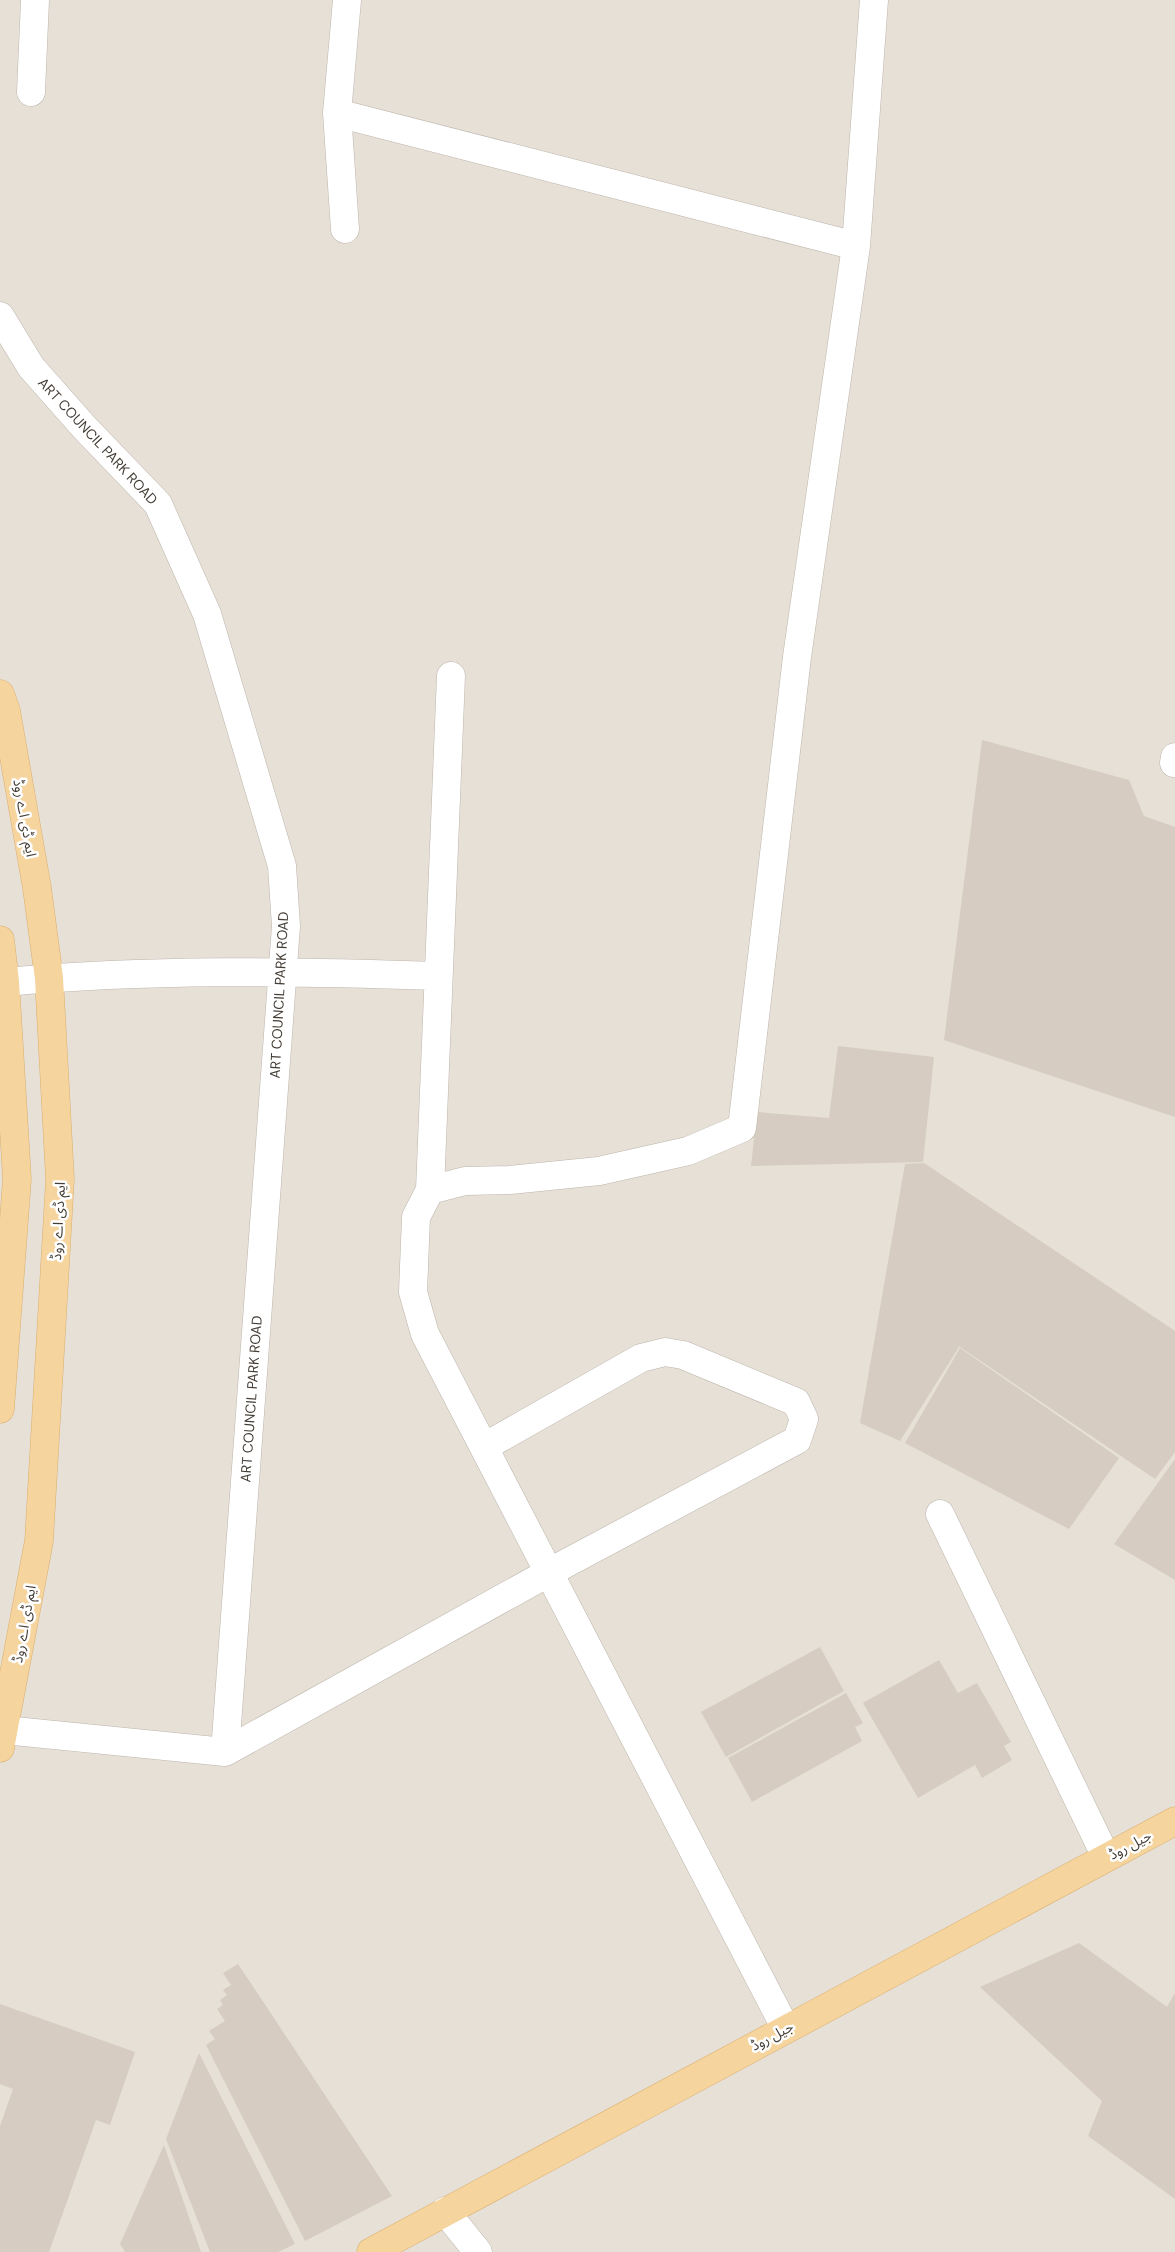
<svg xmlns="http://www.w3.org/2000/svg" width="1175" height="2252" font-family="'DM Sans','Noto Sans Arabic',sans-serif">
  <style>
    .residential { fill: #e6e0d7 }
    .building { fill: #d6ccc1 }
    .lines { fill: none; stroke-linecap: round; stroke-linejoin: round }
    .minor-casing { stroke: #bdb5ab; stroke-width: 29 }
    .major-casing { stroke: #daaf6f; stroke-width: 29 }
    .minor { stroke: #fff; stroke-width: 28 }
    .major { stroke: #f6d49e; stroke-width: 28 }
    .labels { text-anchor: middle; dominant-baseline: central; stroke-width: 5; stroke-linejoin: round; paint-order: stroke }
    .street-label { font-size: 14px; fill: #453e37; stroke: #fff }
  </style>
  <rect width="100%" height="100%" fill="#f2eee8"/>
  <path class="residential" d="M0,0H1175V2252H0Z"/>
  <path class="building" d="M982,740L1129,780L1144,816L1175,827V1117L944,1040Z
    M838,1046L934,1057L923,1162L751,1166L757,1112L829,1118Z
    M924,1163L1175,1331V1452L1155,1479L957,1345L959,1347L900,1441L860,1423L905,1164Z
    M960,1348L1119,1458L1069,1529L905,1443Z
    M1175,1459V1580L1114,1544Z
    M820,1647L844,1691L726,1757L701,1712Z
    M939,1660L958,1693L977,1683L1011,1742L1004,1746L1012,1760L982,1778L975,1765L918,1798L863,1703Z
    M846,1693L863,1723L855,1727L862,1741L752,1802L728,1758Z
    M1079,1943L1167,2007L1175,1993V2199L1088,2136L1102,2101L980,1987Z
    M238,1964L392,2196L305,2241L206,2045L215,2039L209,2031L225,2021L217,2009L223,2005L220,2000L227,1995L223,1990L231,1985L223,1973Z
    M0,2004L135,2052L110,2125L96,2120L49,2252H0V2126L13,2089L0,2084Z
    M199,2053L295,2244L278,2252H210L166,2139Z
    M164,2145L201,2252H125L120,2244Z"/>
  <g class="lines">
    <defs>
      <path id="minor" d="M31,92L35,0
        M337,113L856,246
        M345,229L337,113L347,0
        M0,316L31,367L84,427L158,504L207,614L282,866L286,926L225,1752
        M1174,763L1175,757
        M5,982C149,969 294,971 438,976
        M430,1190L451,676
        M940,1514L1106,1857
        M4,1730L225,1752L548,1573L797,1440L804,1419L796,1402L683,1355L665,1352L641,1358L484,1447
        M786,2029L425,1334L413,1292L416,1217L430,1190L465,1181L510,1180L599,1171L688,1151L742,1128L797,657L856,246L874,0
        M445,2211L478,2252"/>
      <path id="major" d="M0,694L6,711L37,888L49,978L60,1179L39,1541L0,1748
        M0,940L5,982L17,1179L0,1409
        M371,2252L1175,1821"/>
    </defs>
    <use href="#minor" class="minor-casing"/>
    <use href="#major" class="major-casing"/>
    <use href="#minor" class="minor"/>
    <use href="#major" class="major"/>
  </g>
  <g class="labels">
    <g class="street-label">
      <text transform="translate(98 441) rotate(47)">ART COUNCIL PARK ROAD</text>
      <text transform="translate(25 818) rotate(80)">ایم ڈی اے روڈ</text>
      <text transform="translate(279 995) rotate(-87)">ART COUNCIL PARK ROAD</text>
      <text transform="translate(58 1221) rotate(-87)">ایم ڈی اے روڈ</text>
      <text transform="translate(251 1399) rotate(-86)">ART COUNCIL PARK ROAD</text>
      <text transform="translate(24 1624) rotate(-80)">ایم ڈی اے روڈ</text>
      <text transform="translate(1130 1845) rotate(-28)">جیل روڈ</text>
      <text transform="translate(772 2036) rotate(-28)">جیل روڈ</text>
    </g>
  </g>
</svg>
